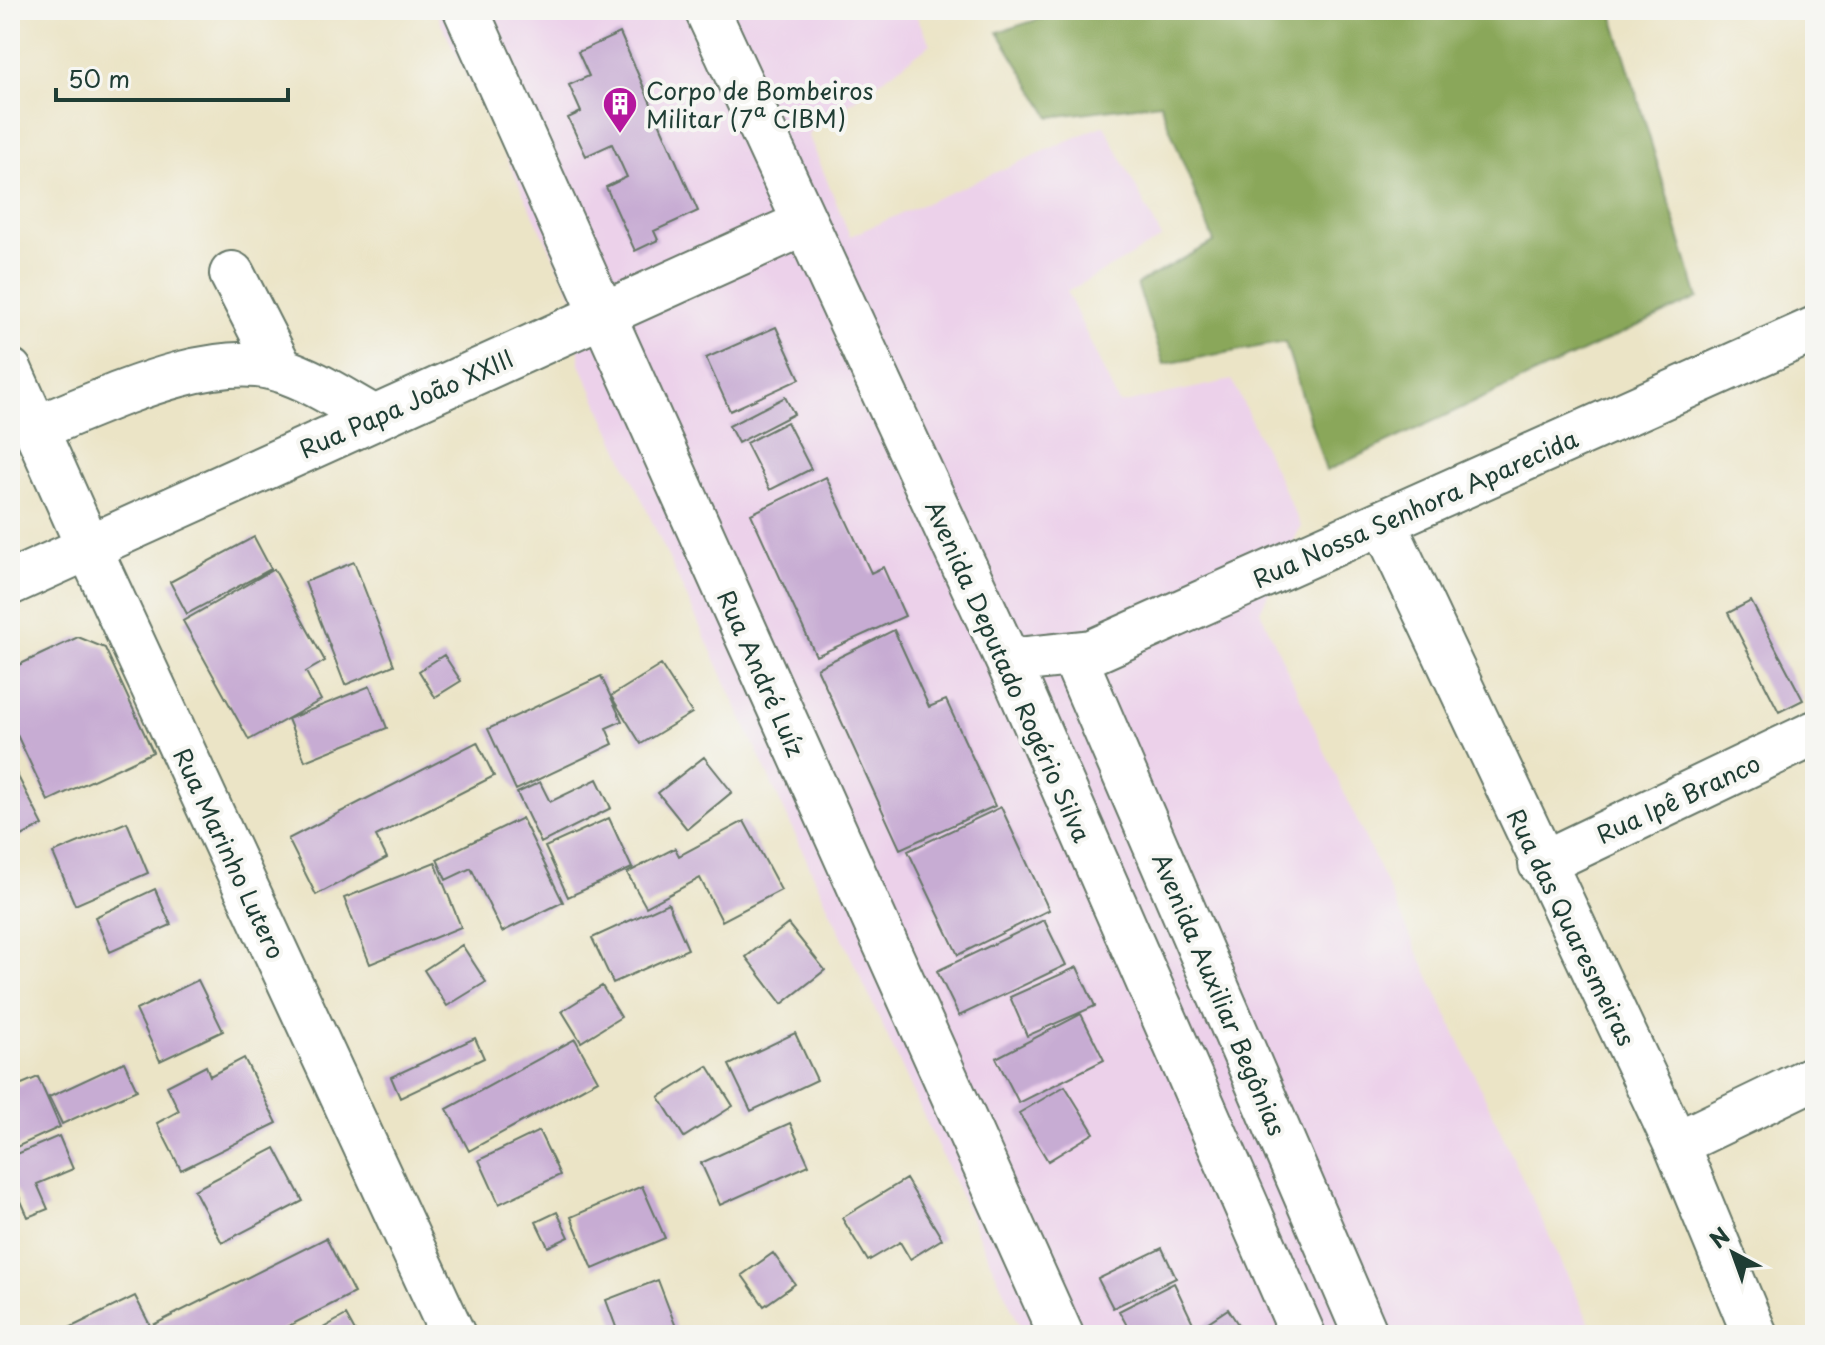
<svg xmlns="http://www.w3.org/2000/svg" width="1825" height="1345" font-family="'Playpen Sans',sans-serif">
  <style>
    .built { fill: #ecd1ea }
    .forest { fill: #8aa75a; stroke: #547247; stroke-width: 2 }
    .building { fill: #c7acd3 }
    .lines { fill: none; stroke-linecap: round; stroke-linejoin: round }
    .minor-casing { stroke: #667767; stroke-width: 48 }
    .minor { stroke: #fff; stroke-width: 44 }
    .labels { text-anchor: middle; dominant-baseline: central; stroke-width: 8; stroke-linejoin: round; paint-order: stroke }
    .poi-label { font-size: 24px; fill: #1f3d34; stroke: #f6f6f2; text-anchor: start }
    .street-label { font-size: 24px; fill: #1f3d34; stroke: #f6f6f2 }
  </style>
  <rect width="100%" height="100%" fill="#f6f6f2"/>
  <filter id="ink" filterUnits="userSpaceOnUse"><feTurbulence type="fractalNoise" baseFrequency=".0125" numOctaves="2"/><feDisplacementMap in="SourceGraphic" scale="16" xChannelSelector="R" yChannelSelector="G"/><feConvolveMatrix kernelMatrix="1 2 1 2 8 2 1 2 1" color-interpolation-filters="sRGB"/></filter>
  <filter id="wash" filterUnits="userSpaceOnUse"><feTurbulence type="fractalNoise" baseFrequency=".006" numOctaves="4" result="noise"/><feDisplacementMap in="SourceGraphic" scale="32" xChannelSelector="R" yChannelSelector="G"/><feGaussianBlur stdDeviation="1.8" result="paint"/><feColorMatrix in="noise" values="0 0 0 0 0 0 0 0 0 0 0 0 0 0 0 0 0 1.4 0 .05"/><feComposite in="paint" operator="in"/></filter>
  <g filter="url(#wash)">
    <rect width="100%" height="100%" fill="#ebe4c6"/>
    <path class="built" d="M435,10H913L931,44L808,134L850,236L1104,125L1162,238L1067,292L1119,404L1232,380L1301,526L1260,611L1595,1335H1024L579,362V309Z"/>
    <path class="forest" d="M1068,10H1611L1698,298L1326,471L1285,342L1164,364L1137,284L1214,242L1160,103L1050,117L998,32Z"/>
    <g id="blocks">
      <path class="building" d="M620,33L698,211L654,231L658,240L635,251L606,187L627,177L612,144L586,156L568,118L581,112L569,85L589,76L578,52Z
        M776,327L800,379L730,411L706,358Z
        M785,397L794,414L738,443L729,426Z
        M787,422L811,469L770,490L746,443Z
        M826,477L871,573L883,567L905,616L816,656L751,514Z
        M254,537L271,569L187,614L170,582Z
        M354,562L394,665L345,685L305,582Z
        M274,569L325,661L306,672L321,700L249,740L183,621Z
        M1751,601L1803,700L1779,712L1728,613Z
        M894,630L929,707L946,700L995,806L900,849L817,668Z
        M78,637L105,648L153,752L48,801L10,720V669Z
        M444,655L461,681L435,697L419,671Z
        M661,665L692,713L641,744L611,696Z
        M601,676L622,721L606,728L613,744L516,790L488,729Z
        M370,686L387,728L305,761L288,719Z
        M477,742L494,776L376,836L387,858L316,895L288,839Z
        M704,757L732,792L687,829L658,793Z
        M10,761L43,825L10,842Z
        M597,779L611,808L541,843L517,793L540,782L550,802Z
        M1001,807L1049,910L958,955L908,851Z
        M522,818L563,902L502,932L471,868L446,880L437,859Z
        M609,818L632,868L568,897L545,847Z
        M744,821L781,890L722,921L700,878L646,907L627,873L675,848L679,856Z
        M127,822L148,873L75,905L53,853Z
        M435,862L461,927L370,964L344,898Z
        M155,889L171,925L110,952L95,917Z
        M668,903L688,949L613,983L592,938Z
        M1044,920L1066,965L959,1016L937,971Z
        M788,924L825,970L782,1004L746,957Z
        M462,945L486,982L447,1006L424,970Z
        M1077,967L1095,1006L1027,1036L1010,997Z
        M198,980L223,1031L160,1061L136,1010Z
        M602,986L621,1017L581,1042L562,1011Z
        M1081,1014L1104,1060L1019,1103L996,1058Z
        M795,1033L817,1080L751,1111L729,1065Z
        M475,1038L484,1058L400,1098L391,1077Z
        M575,1039L598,1080L469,1151L447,1109Z
        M244,1058L277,1123L181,1170L157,1123L179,1111L167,1086L206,1066L210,1076Z
        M124,1062L137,1090L62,1124L49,1097Z
        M708,1066L733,1106L684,1137L659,1097Z
        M38,1077L60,1127L10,1150V1089Z
        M1065,1086L1094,1133L1048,1161L1019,1113Z
        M790,1123L809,1165L720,1205L701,1163Z
        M539,1131L560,1175L499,1204L479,1160Z
        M59,1136L73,1169L37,1184L48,1209L28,1217L10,1176V1157Z
        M275,1148L303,1201L222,1243L194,1190Z
        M906,1179L942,1239L910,1259L900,1242L868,1261L842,1218Z
        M642,1186L665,1238L593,1269L571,1217Z
        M557,1212L569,1237L548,1247L536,1222Z
        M326,1238L354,1293L271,1335H158L153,1325Z
        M1162,1248L1176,1278L1113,1308L1098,1279Z
        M773,1253L795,1284L764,1306L742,1275Z
        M658,1280L679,1335H619L606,1300Z
        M1174,1283L1194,1325L1173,1335H1132L1119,1311Z
        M135,1296L155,1335H55Z
        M1228,1309L1245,1335H1189Z
        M346,1315L357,1335H311Z"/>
    </g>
  </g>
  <g filter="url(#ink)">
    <use href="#blocks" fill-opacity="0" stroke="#667767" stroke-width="2"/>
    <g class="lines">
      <defs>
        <path id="minor" d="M466,10L1061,1335
          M707,10L1008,661L1303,1335
          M232,274L281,370
          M10,371L88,546L453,1335
          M36,428C101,403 212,347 281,370C313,380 344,401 373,417
          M1383,522L1676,1144L1755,1335
          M10,583L803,224
          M1073,654L1366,1335
          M1008,661L1092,652L1815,329
          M1541,864L1815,733
          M1676,1144L1815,1077"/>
      </defs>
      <use href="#minor" class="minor-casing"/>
      <use href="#minor" class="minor"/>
    </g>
  </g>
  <defs>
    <symbol id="building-pin" viewBox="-11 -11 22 30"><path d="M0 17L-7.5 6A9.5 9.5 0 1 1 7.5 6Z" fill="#b5179e" stroke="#f6f6f2"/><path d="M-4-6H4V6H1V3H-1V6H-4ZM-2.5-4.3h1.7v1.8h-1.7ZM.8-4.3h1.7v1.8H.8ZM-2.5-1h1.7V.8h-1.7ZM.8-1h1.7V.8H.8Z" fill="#fff"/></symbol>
  </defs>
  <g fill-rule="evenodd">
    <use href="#building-pin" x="600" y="84" width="40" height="54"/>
  </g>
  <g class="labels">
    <g class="poi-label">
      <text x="646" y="90">Corpo de Bombeiros<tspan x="646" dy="28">Militar (7ª CIBM)</tspan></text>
    </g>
    <g class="street-label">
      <text transform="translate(406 403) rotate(-24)">Rua Papa João XXIII</text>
      <text transform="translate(1415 508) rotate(-24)">Rua Nossa Senhora Aparecida</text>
      <text transform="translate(1009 671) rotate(66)">Avenida Deputado Rogério Silva</text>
      <text transform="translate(762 673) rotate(66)">Rua André Luíz</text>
      <text transform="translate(1678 798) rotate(-25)">Rua Ipê Branco</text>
      <text transform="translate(230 853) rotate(65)">Rua Marinho Lutero</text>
      <text transform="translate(1572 927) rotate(64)">Rua das Quaresmeiras</text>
      <text transform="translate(1220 994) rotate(67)">Avenida Auxiliar Begônias</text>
    </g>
  </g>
  <rect width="1825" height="1345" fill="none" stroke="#f6f6f2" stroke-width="40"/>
  <g transform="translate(1733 1253) rotate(319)" stroke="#f6f6f2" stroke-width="6" paint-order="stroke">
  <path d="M0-6L14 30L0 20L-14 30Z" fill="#1f3d34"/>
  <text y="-12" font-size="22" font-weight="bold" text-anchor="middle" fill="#1f3d34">N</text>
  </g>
  <path d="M56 88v12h232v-12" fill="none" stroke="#1f3d34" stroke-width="4"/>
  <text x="68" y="88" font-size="24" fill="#1f3d34" stroke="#f6f6f2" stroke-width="6" paint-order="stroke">50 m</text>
</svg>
